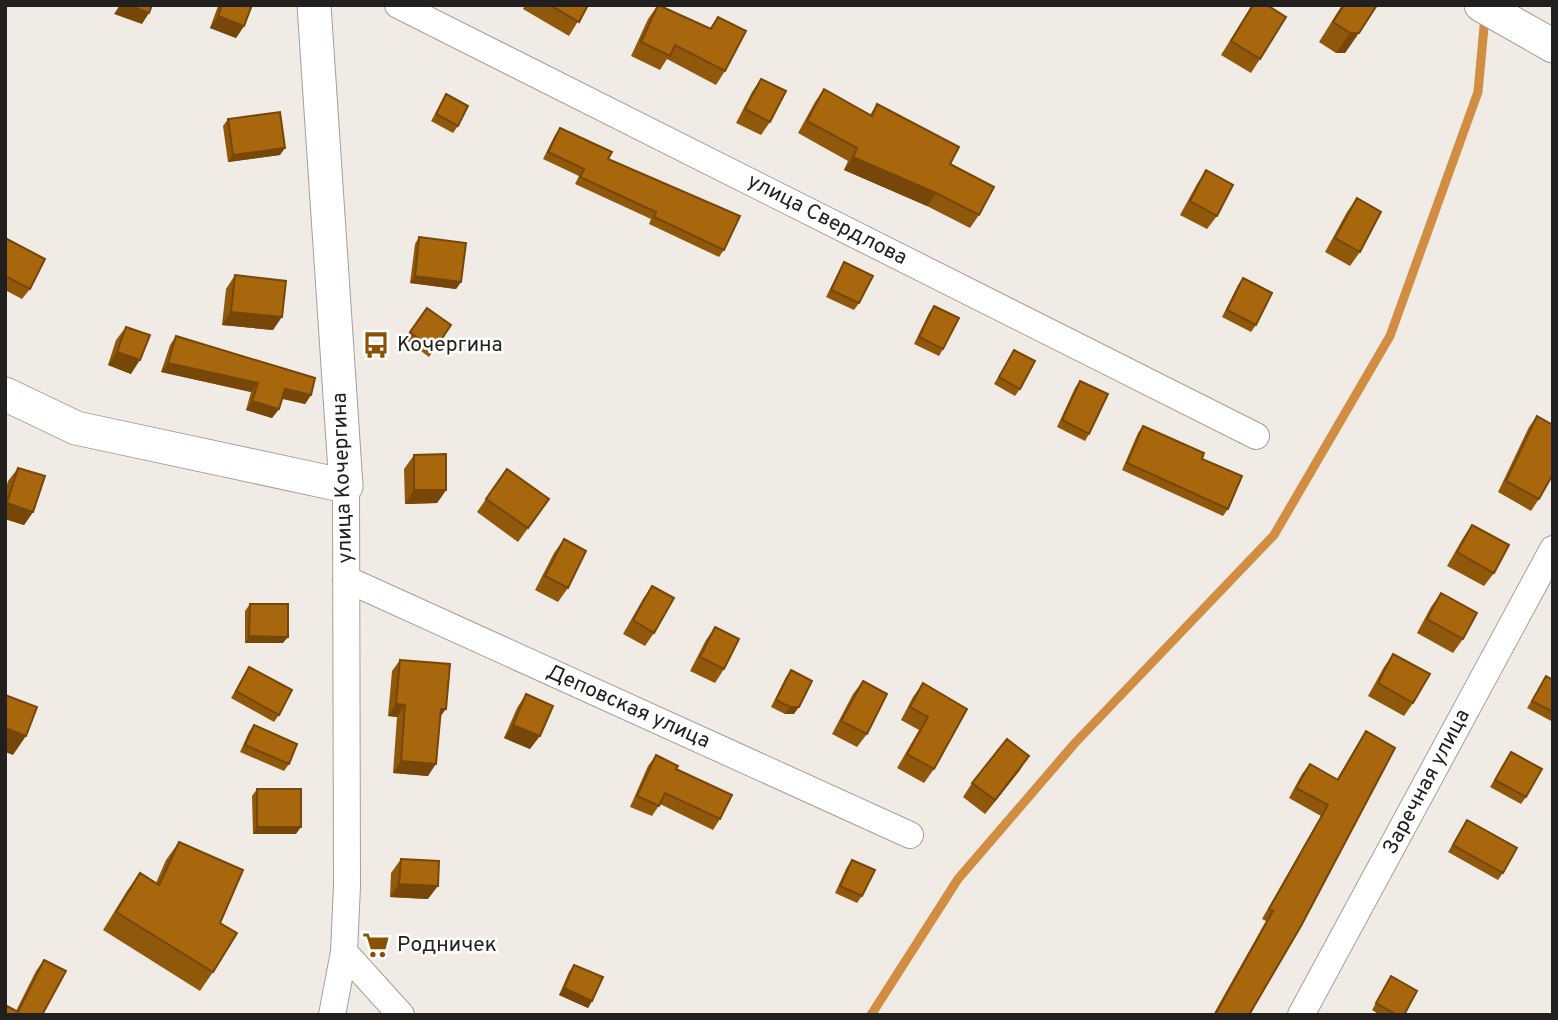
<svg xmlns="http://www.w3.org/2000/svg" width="1558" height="1020" font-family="Overpass,sans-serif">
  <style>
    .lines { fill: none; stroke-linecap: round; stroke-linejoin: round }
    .stream { stroke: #d18d41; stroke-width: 9 }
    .minor-casing { stroke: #a59f9a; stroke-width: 28 }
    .tertiary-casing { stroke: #a59f9a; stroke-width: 35 }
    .minor { stroke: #fff; stroke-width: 26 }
    .tertiary { stroke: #fff; stroke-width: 33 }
    .wall { fill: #90580b }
    .shaded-wall { fill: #764709 }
    .building { fill: #a8660d; stroke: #764709; stroke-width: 2 }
    .labels { text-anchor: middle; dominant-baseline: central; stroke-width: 5; stroke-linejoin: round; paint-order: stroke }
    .street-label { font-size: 21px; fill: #22201e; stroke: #fff }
    .poi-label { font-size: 21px; fill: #22201e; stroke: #fff; text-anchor: start }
  </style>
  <rect width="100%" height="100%" fill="#f1ebe5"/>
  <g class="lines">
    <path class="stream" d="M871,1015L958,879L1075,743L1274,535L1390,336L1478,92L1485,16"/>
    <defs>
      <path id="minor" d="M398,5L1256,436
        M346,579L910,835
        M344,952L401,1015
        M332,1015L344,952L347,886L346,486
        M1301,1015L1553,549"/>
      <path id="tertiary" d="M1481,5L1553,46
        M5,394L76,428L346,486L314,5"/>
    </defs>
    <use href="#minor" class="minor-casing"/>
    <use href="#tertiary" class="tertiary-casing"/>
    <use href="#minor" class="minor"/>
    <use href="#tertiary" class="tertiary"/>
  </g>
  <path class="wall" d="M216,5H252L244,26L236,38L210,28L218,6Z
    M525,5H588L569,36L523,9Z
    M658,5L709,29L718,17L725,71L716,85L667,59L660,70L631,56L648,19Z
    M1252,5L1260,59L1251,73L1221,55Z
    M1342,5H1377L1345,53H1336L1319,42Z
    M761,79L770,122L761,135L736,123L752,92Z
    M824,89L870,115L877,104L950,164L979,215L970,228L927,206L844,170L848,161L798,133L815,102Z
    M446,94L458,126L453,133L431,121Z
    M228,119L280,155L228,162L223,126Z
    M560,128L608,159L724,250L719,257L649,224L651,219L575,184L579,176L543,159L555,135Z
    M1206,170L1217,216L1207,229L1180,215L1197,184Z
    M1357,198L1360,252L1350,266L1325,252L1347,212Z
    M419,237L461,282L456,289L410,283L415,244Z
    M5,238L30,289L22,299L5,290Z
    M844,262L859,303L854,310L826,297L840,269Z
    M235,275L273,330L222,325L226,289Z
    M1243,278L1256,325L1251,332L1222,317L1238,285Z
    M934,306L943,349L939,356L914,344L929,313Z
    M427,308L451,325L429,357L405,339Z
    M126,327L131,374L108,365L116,340Z
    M176,336L311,395L305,404L282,398L279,409L272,418L246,410L251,392L161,372L170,345Z
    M1014,350L1020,389L1015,396L994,384Z
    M1080,381L1089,434L1085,441L1057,427L1075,388Z
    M1537,416L1539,499L1531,511L1498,492L1529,427Z
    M1143,426L1202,459L1228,509L1223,516L1122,470L1138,433Z
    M414,455L446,490L437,503L405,504L404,469Z
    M18,468L33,512L24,525L5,519V492L8,481Z
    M507,469L549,499L518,542L477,512Z
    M1472,525L1494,573L1484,586L1447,566L1463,538Z
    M564,539L568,588L558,602L535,590L554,553Z
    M652,586L654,633L645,646L623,634L643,599Z
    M1441,593L1463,639L1453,653L1417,633L1431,607Z
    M250,604L283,643H245V611Z
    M715,627L724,669L715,683L690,671L706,640Z
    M1393,654L1413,703L1404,716L1368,696L1384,667Z
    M400,660L440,717L428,776L393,773L397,717L388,716L392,671Z
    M249,667L279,715L274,722L231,698Z
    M791,670L794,714H785L771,707L786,677Z
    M1546,676L1553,680V722L1527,708Z
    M863,681L867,734L857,747L832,734L853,694Z
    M923,683L967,709L934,769L924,783L897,768L919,730L901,720L913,697Z
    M526,694L530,749L504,738L517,708Z
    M254,725L289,764L284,771L240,752L249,732Z
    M1366,731L1249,1015H1213L1266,921L1262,919L1321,816L1289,798L1302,774L1310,764L1337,779L1359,742Z
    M1511,752L1526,797L1521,804L1490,787Z
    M656,755L676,769L720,819L713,830L660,804L652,816L630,807L648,766Z
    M1020,770L985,814L963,797L972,783Z
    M257,789L296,834H253L252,796Z
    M1467,820L1503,873L1498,880L1448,852Z
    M179,842L220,923L213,972L200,991L103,930L127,891L140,873L156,883L166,860Z
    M401,859L428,899L390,897L391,873Z
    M852,860L862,896L857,903L835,893L847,867Z
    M44,960L42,1015H5L16,1011L36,971Z
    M574,965L592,1001L588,1008L559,995L569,972Z
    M1391,976L1404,1015H1380L1372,1010Z"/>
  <path class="shaded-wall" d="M120,5H129L149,13L142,24L114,14Z
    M218,16L244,26L236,38L210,28Z
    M1350,33H1359L1345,53H1336Z
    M285,148L280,155L228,162L233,155Z
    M853,157L936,193L927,206L844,170Z
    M415,276L461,282L456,289L410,283Z
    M231,312L282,317L273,330L222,325Z
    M117,352L140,360L131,374L108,365Z
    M168,363L258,383L251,392L161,372Z
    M285,389L311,395L305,404L278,398Z
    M252,401L279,409L272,418L246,410Z
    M414,490H446L437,503L405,504Z
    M7,503L33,512L24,525L5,519V506Z
    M249,636L288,637L283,643H245Z
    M396,704L405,705L397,717L388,716Z
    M790,707H799L794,714H785Z
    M441,709H446L437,721Z
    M513,725L540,736L530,749L504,738Z
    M5,728L26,736L13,755L5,752Z
    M1029,756L1020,770L985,814L995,800Z
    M401,761L436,764L428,776L393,773Z
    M257,827H301L296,834H253Z
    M399,884L438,886L428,899L390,897Z
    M564,988L592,1001L588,1008L559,995Z"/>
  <path class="building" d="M129,5H152L149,13Z
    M222,5H252L244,26L218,16Z
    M550,5H588L579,22Z
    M658,5L711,29L718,17L746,31L725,71L675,45L670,56L641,42Z
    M1253,5H1267L1286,17L1260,59L1231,41Z
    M1344,5H1377L1359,33H1350L1333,22Z
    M761,79L786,91L770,122L745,109Z
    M824,89L872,116L877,104L959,147L950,164L994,187L979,215L936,193L853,157L857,148L807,121Z
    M446,94L468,106L458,126L436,114Z
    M280,112L285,148L233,155L228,119Z
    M560,128L612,152L608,159L740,216L724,250L654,217L656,212L580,177L584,169L548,152Z
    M1206,170L1233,185L1217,216L1190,201Z
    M1357,198L1381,212L1360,252L1335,238Z
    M419,237L466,243L461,282L415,276Z
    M5,238L45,259L30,289L5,276Z
    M844,262L873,276L859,303L831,290Z
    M235,275L286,281L282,317L231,312Z
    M1243,278L1272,293L1256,325L1227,310Z
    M934,306L959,318L943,349L919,337Z
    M427,308L451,325L434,350L410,332Z
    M126,327L150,335L140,360L117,352Z
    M176,336L315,378L311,395L285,389L279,409L252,401L258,383L168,363Z
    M1014,350L1035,361L1020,389L999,377Z
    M1080,381L1108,394L1089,434L1062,420Z
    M1537,416L1553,425V474L1539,499L1506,481Z
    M1143,426L1204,453L1202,459L1242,476L1228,509L1127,463Z
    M446,454V490H414V455Z
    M18,468L45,476L33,512L7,503Z
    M507,469L549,499L528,528L486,499Z
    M1472,525L1509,545L1494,573L1457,552Z
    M564,539L586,551L568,588L545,576Z
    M652,586L674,598L654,633L633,620Z
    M1441,593L1477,613L1463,639L1427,619Z
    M250,604H288V637L249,636Z
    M715,627L739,639L724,669L700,657Z
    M1393,654L1430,674L1413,703L1378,683Z
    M400,660L450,664L446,709H441L436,764L401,761L405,705L396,704Z
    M249,667L292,690L279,715L236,691Z
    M791,670L812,681L799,707H790L776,700Z
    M1546,676L1553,680V712L1532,701Z
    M863,681L887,694L867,734L841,721Z
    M923,683L967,709L934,769L907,754L928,717L910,707Z
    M526,694L553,706L540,736L513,725Z
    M5,695L37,707L26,736L5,728Z
    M254,725L297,744L289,764L245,745Z
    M1366,731L1395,748L1301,926L1249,1015H1215L1273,911L1269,909L1328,805L1296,788L1310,764L1338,780Z
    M1007,739L1029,756L995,800L972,783Z
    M1511,752L1542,769L1526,797L1495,780Z
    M656,755L678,766L676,769L732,795L720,819L665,793L659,806L637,796Z
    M257,789H301V827H257Z
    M1467,820L1517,848L1503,873L1453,845Z
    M179,842L243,870L220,923L237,933L213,972L116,912L140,873L159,885Z
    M401,859L439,861L438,886L399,884Z
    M852,860L875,870L862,896L840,886Z
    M44,960L66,971L42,1015H5V1005L18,1012Z
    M574,965L603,977L592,1001L564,988Z
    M1391,976L1417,991L1404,1015H1397L1376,1003Z"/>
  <defs>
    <symbol id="bus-bare" viewBox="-9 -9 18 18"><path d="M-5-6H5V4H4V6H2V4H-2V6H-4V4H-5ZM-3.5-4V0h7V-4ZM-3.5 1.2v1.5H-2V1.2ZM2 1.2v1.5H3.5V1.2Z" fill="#895203" stroke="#fff" stroke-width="2.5" paint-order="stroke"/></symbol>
    <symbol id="supermarket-bare" viewBox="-9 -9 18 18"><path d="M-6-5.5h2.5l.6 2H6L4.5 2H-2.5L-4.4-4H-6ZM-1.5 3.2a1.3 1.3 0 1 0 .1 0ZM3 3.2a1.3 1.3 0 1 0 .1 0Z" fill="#895203" stroke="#fff" stroke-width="2.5" paint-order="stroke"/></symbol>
  </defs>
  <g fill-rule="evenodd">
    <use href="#bus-bare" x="357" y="326" width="38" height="38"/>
    <use href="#supermarket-bare" x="357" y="926" width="38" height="38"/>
  </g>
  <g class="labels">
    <g class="street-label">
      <text transform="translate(827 220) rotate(27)">улица Свердлова</text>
      <text transform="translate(343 478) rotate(-92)">улица Кочергина</text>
      <text transform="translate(628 707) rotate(24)">Деповская улица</text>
      <text transform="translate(1427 782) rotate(-62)">Заречная улица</text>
    </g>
    <g class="poi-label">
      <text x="397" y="345">Кочергина</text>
      <text x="397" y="945">Родничек</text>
    </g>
  </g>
  <rect width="1558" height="1020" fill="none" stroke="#22201e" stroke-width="14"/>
</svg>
